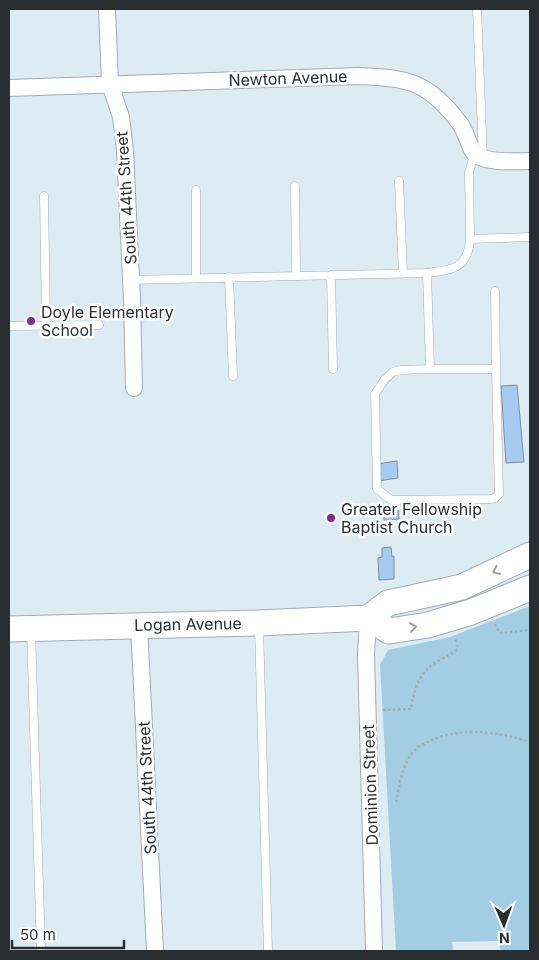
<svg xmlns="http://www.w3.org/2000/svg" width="539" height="960" font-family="Inter,sans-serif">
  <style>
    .green { fill: #a3cde3 }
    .building { fill: #a6cbf2; stroke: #838c96 }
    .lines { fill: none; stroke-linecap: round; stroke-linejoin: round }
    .service-casing { stroke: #a0adb5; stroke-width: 9 }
    .minor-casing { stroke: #a0adb5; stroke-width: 18 }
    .primary-casing { stroke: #a0adb5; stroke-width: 27 }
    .path { stroke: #a3afb5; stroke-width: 2.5; stroke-dasharray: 2.5 2.5; stroke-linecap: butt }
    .service { stroke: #fff; stroke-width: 8 }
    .minor { stroke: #fff; stroke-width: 16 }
    .primary { stroke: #fff; stroke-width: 25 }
    .oneway { stroke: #9ea1a2 }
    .poi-dot { fill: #862792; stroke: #fff; stroke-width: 2 }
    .labels { text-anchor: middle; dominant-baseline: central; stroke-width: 5; stroke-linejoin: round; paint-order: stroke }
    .street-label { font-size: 16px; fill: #282e31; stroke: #fff }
    .poi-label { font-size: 16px; fill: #282e31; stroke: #fff; text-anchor: start }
  </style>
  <rect width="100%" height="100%" fill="#ddebf3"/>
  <path class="green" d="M530,606V951H501L498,941L452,942L453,951H396L380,665L388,650L450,637Z"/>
  <path class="building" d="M517,385L524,462L506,463L501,386Z
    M397,461L398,478L378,481L377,464Z
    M398,505L399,519L384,520V506Z
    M391,547L392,557L394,556V579L379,580L378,558L382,557V548Z"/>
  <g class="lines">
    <defs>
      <path id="service" d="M477,9L483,158
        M475,153L469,172L470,239L530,237
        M399,181L403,274
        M295,186L296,276
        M196,190V278
        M44,196L46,325
        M470,239C468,269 452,270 427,273L430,369H496L495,291
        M331,275L333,369
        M229,277L233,376
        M131,280L427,273
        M9,326L99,325
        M430,369L401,370L393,372L385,379L375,394L377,489L391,500L490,499L495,498L499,494L496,369
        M259,627L268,951
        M31,631L41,951"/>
      <path id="minor" d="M107,9L110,84L121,117L125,151L132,300L134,388
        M9,88L359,76C374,77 391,77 405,81C428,86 448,107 461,125C466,133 470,148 474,153C484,164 517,161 530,161
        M368,618L366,654L374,951
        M139,625L155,951"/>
      <path id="primary" d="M368,618L388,603L462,587L530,555
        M9,629L259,623L368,618L389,631L428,625L471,612L530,588"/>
    </defs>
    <use href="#service" class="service-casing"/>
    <use href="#minor" class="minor-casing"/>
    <use href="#primary" class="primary-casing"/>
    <path class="path" d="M495,624L499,632L502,633L530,630
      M383,710L411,709C416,675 426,666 455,652L457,646L456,638
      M396,802C400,785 402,762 416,749C418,746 423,745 426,743C457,726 497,731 530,742"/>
    <use href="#service" class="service"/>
    <use href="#minor" class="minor"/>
    <use href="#primary" class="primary"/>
  </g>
  <defs><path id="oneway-chevron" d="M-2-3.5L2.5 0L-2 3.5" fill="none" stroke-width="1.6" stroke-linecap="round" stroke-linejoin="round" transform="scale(1.25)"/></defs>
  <g class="oneway">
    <use href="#oneway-chevron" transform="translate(496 571) rotate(155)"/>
    <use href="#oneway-chevron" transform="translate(413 627) rotate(-8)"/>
  </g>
  <g class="poi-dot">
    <circle cx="31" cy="321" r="5"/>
    <circle cx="331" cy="518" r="5"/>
  </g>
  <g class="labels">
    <g class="street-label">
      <text transform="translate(288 78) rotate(-2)">Newton Avenue</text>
      <text transform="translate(126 198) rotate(-94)">South 44th Street</text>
      <text transform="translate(188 624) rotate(-1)">Logan Avenue</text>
      <text transform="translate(370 785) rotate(-92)">Dominion Street</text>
      <text transform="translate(147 788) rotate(-93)">South 44th Street</text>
    </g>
    <g class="poi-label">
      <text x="41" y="312">Doyle Elementary<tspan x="41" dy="18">School</tspan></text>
      <text x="341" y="509">Greater Fellowship<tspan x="341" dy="18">Baptist Church</tspan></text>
    </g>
  </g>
  <rect width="539" height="960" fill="none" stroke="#282e31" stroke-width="20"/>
  <g transform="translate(504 925) rotate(178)" stroke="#ffffff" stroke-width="4" paint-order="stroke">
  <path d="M0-4L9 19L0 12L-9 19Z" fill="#282e31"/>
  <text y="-8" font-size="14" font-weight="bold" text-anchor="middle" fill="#282e31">N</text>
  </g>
  <path d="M12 940v8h112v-8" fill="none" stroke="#282e31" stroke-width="2.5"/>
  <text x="20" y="940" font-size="15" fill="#282e31" stroke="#ffffff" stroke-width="4" paint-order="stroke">50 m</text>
</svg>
